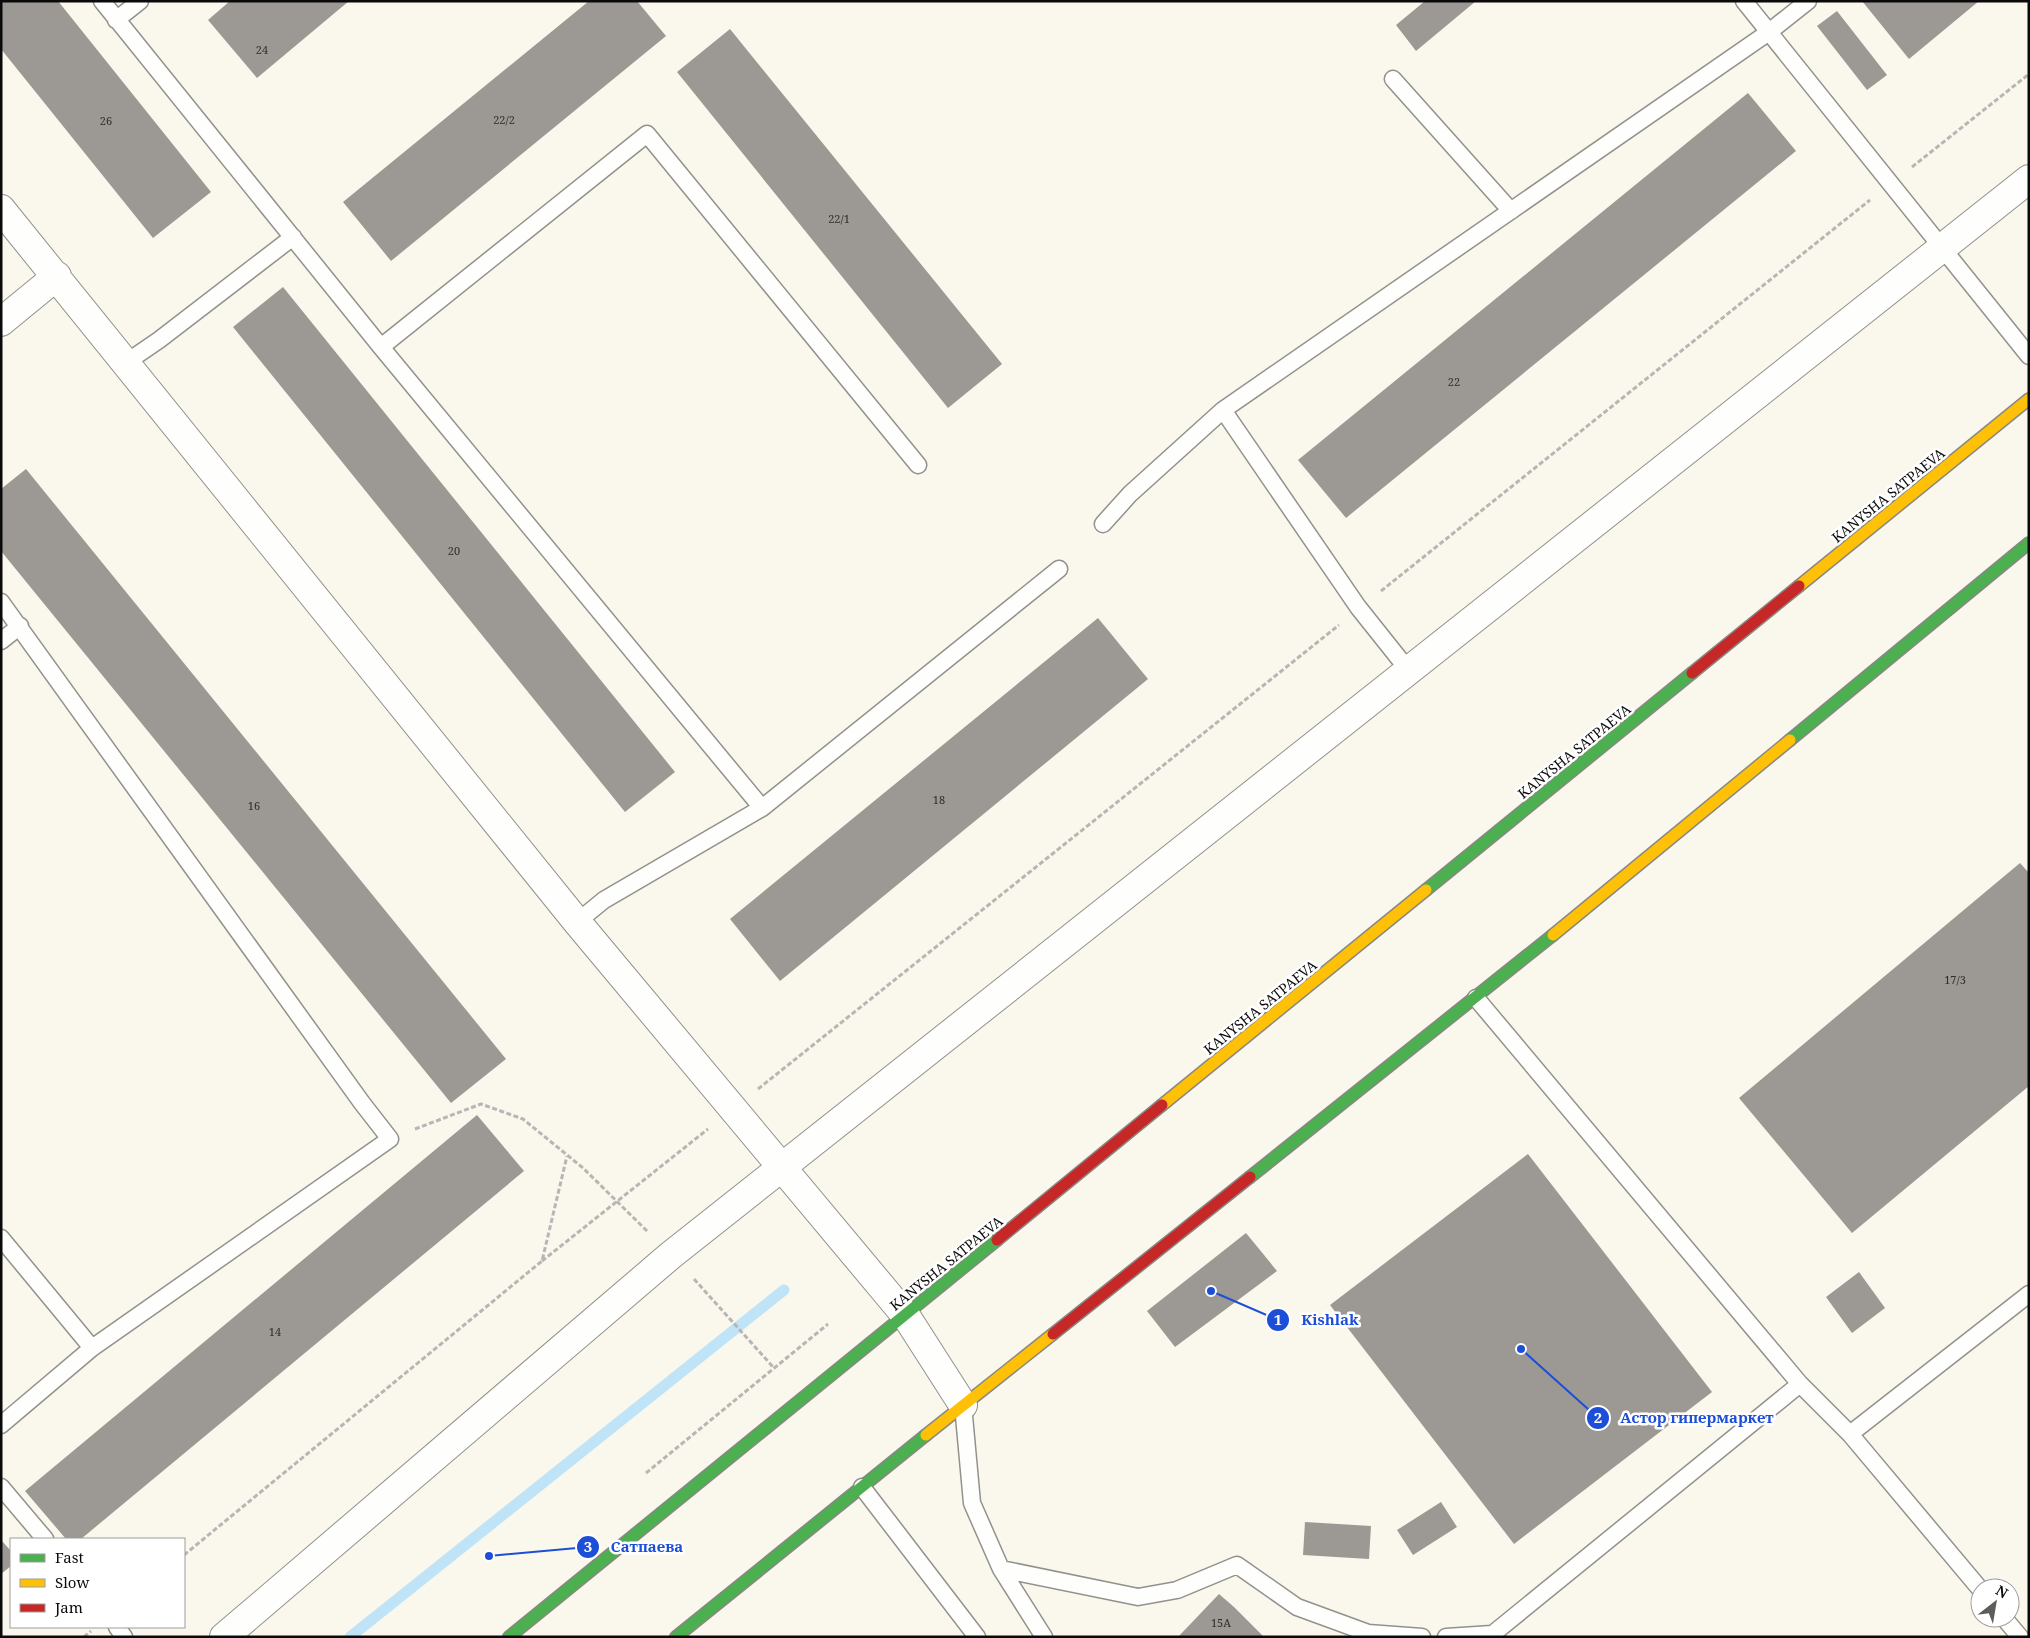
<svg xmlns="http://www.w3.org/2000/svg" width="2030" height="1638" font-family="'Noto Serif',serif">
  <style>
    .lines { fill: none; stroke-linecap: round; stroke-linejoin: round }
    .stream { stroke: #c0e4f7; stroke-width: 11 }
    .building { fill: #9c9994 }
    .lane-casing { stroke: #92918c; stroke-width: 19 }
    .street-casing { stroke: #92918c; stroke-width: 30 }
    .fast-casing { stroke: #898783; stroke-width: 14 }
    .slow-casing { stroke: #898783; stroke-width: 14 }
    .jam-casing { stroke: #898783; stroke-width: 14 }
    .path { stroke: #b7b6b5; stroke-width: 3; stroke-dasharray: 5 2.5; stroke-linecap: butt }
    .lane { stroke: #fefefc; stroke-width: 16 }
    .street { stroke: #fefefc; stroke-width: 28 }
    .fast { stroke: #4caf50; stroke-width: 11 }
    .slow { stroke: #ffc107; stroke-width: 11 }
    .jam { stroke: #c62828; stroke-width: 11 }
    .labels { text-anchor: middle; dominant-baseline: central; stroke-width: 5; stroke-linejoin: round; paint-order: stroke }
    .number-label { font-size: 11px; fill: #2e2e2c }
    .street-label { font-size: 14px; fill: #0a0a0a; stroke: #fff }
    .leader { fill: none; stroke: #1d4ed8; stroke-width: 2 }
    .callout-dot { fill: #1d4ed8; stroke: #fff; stroke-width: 2 }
    .mark-label { font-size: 15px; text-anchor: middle; font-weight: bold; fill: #fff }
    .callout-label { font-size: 15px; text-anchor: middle; font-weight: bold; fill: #1d4ed8; stroke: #fff; stroke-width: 5; stroke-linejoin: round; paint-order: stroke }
  </style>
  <rect width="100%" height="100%" fill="#faf7ed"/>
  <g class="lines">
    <path class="stream" d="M350,1637L784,1290"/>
  </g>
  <path class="building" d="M1,1H58L211,192L153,238L1,49Z
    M230,1H349L257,78L208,20Z
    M589,1H637L666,36L391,261L343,202Z
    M1425,1H1476L1416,51L1396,25Z
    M1862,1H1979L1909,59Z
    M1837,11L1887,75L1867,90L1817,26Z
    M730,29L1002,364L948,408L677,72Z
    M1748,93L1796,151L1346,518L1298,460Z
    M283,287L675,772L625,812L233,327Z
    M26,469L506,1059L451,1103L1,551V489Z
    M1098,618L1148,679L780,981L730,919Z
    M2020,863L2029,873V1086L1852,1233L1739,1098Z
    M477,1115L524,1171L81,1539H66L25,1491Z
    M1528,1154L1712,1392L1514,1544L1330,1305Z
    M1246,1233L1277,1271L1175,1347L1147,1311Z
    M1859,1272L1885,1308L1852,1333L1826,1297Z
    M1441,1502L1457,1527L1413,1555L1397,1530Z
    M1305,1522L1371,1526L1369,1559L1303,1555Z
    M1,1540L11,1551V1566L1,1574Z
    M1219,1594L1234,1607L1264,1637H1178Z"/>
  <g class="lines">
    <defs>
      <path id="lane" d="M102,1L381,347L762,808
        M1744,1L2029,356
        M116,20L140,1
        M1393,79L1511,211
        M381,347L647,134L918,465
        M124,364L159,340L293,237
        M1223,410L1358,607L1409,671
        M1103,524L1130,494L1223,410L1769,32L1808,1
        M1,602L362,1103L390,1139L92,1348L1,1425
        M1,641L20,626
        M577,922L604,900L762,808L1059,569
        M1476,998L1800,1384L1850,1434L1980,1589
        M1,1238L92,1348
        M963,1405L972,1503L1001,1569L1044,1637
        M1850,1434L2029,1294
        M1,1487L45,1539
        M862,1487L977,1637
        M1001,1569L1138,1597L1177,1590L1237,1565L1297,1607L1368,1633L1422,1637
        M2004,1618L2020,1637
        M117,1627L124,1637
        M1446,1637L1492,1634L1495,1637
        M1489,1637L1800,1384"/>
      <path id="street" d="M1,209L577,922L906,1316L963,1405
        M1,322L57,276
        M224,1637L671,1255L2029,179"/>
      <path id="fast" d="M1790,740L2029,543
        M1426,890L1692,673
        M1250,1177L1553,935
        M509,1637L997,1240
        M676,1637L926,1435"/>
      <path id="slow" d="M1799,586L2029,399
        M1553,935L1790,740
        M1162,1105L1426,890
        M926,1435L1053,1334"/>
      <path id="jam" d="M1692,673L1799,586
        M997,1240L1162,1105
        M1053,1334L1250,1177"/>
    </defs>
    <use href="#lane" class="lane-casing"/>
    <use href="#street" class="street-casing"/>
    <use href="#fast" class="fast-casing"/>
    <use href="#slow" class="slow-casing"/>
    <use href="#jam" class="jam-casing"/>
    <path class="path" d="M1912,167L2029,74
      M1381,591L1870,200
      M758,1089L1339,625
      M415,1129L481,1104L523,1119L583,1168L648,1232
      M542,1261L708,1129
      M694,1279L774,1368
      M646,1473L828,1324
      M184,1555L542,1261L567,1156
      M84,1637L91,1631"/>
    <use href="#lane" class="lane"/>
    <use href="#street" class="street"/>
    <use href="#fast" class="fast"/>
    <use href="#slow" class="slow"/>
    <use href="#jam" class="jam"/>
  </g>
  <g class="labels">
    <g class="number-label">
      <text x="262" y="49">24</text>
      <text x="504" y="119">22/2</text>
      <text x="106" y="120">26</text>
      <text x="839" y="218">22/1</text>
      <text x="1454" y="381">22</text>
      <text x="454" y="550">20</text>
      <text x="939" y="799">18</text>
      <text x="254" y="805">16</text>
      <text x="1955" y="979">17/3</text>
      <text x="275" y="1331">14</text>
      <text x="1221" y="1622">15А</text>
    </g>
    <g class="street-label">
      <text transform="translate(1888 495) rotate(-39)">KANYSHA SATPAEVA</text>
      <text transform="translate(1574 751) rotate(-39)">KANYSHA SATPAEVA</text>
      <text transform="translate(1260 1007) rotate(-39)">KANYSHA SATPAEVA</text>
      <text transform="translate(946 1263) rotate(-39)">KANYSHA SATPAEVA</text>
    </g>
  </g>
  <path class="leader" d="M1211 1291L1278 1320M1521 1349L1598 1418M489 1556L588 1547"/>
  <g class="callout-dot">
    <circle cx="1211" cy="1291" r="5"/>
    <circle cx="1521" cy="1349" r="5"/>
    <circle cx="489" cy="1556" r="5"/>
    <circle cx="1278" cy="1320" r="12"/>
    <circle cx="1598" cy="1418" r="12"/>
    <circle cx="588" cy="1547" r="12"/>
  </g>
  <g class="mark-label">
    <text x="1278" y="1325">1</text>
    <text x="1598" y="1423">2</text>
    <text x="588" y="1552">3</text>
  </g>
  <g class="callout-label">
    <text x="1330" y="1325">Kishlak</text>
    <text x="1697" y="1423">Астор гипермаркет</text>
    <text x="647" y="1552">Сатпаева</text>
  </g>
  <rect width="2030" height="1638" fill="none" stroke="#0a0a0a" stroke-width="5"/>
  <rect x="10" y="1538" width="175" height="90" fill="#ffffff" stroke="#9d9d9d"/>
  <rect x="20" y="1554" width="25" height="8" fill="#4caf50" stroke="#9d9d9d"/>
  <text x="55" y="1563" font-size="15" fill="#0a0a0a">Fast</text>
  <rect x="20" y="1579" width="25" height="8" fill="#ffc107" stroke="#9d9d9d"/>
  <text x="55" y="1588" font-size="15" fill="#0a0a0a">Slow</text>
  <rect x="20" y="1604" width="25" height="8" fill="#c62828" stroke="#9d9d9d"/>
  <text x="55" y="1613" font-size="15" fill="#0a0a0a">Jam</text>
  <g transform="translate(1995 1603) rotate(31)"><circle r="24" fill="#ffffff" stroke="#9d9d9d"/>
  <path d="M0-4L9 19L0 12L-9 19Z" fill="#5e5d59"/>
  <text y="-8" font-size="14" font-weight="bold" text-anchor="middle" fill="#0a0a0a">N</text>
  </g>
</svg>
